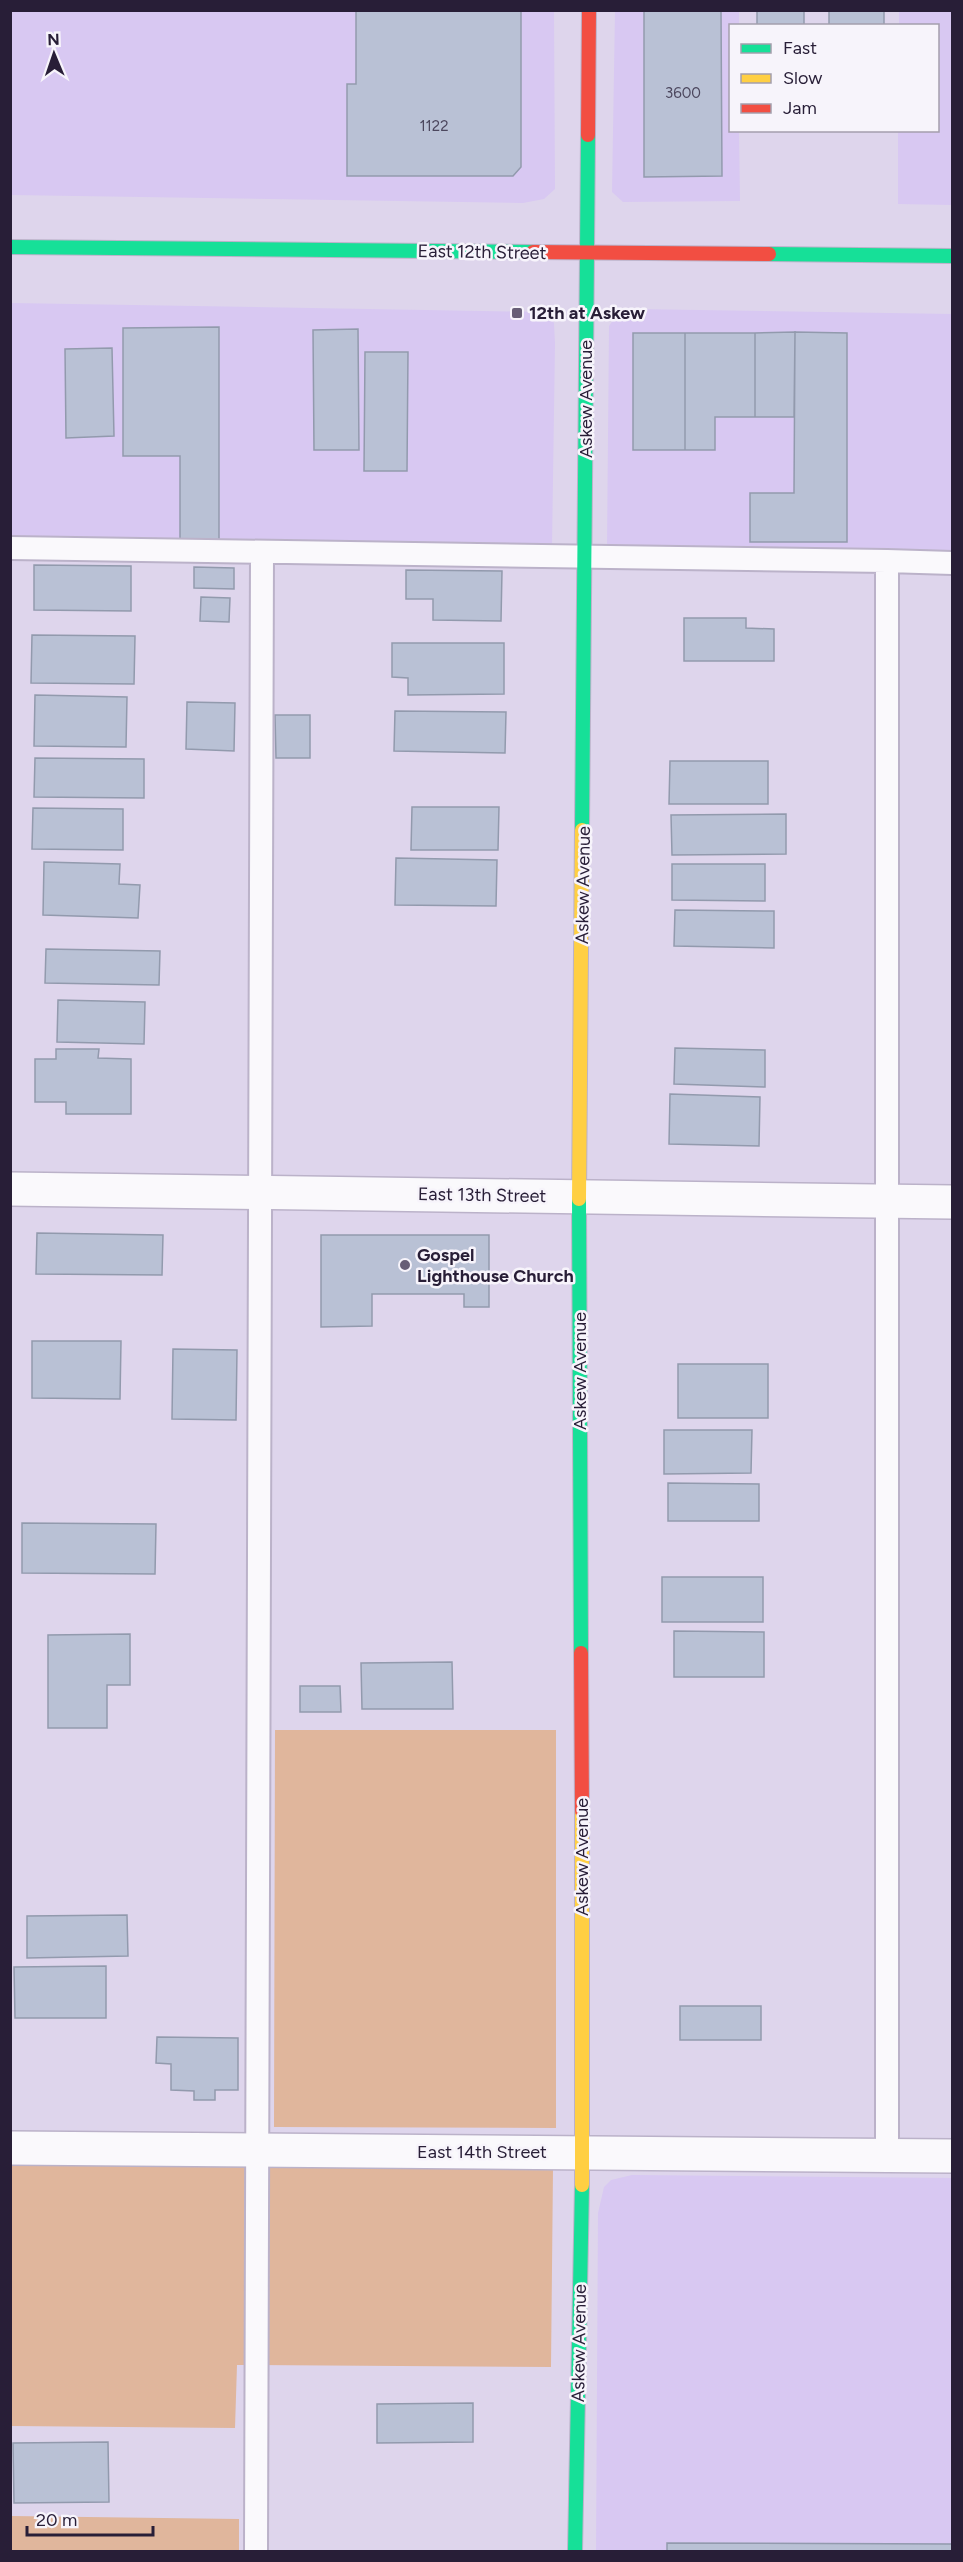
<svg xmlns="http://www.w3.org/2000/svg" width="963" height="2562" font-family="Figtree,sans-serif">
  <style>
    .built { fill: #d8c8f2 }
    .grass { fill: #e0b69c }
    .building { fill: #b9c1d5; stroke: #929aad; stroke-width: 1.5 }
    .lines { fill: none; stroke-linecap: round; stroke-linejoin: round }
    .lane-casing { stroke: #bbb2c9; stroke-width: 26 }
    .street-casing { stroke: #bbb2c9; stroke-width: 36 }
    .fast-casing { stroke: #bbb2c9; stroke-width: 16 }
    .slow-casing { stroke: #bbb2c9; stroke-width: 16 }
    .jam-casing { stroke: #bbb2c9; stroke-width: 16 }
    .lane { stroke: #faf9fc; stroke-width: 22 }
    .street { stroke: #faf9fc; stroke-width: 33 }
    .fast { stroke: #16e098; stroke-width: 14 }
    .slow { stroke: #ffcf43; stroke-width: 14 }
    .jam { stroke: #f24e42; stroke-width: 14 }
    .poi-dot { fill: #685e76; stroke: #f7f4fb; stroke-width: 2 }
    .labels { text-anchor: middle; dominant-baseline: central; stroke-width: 5; stroke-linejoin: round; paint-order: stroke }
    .number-label { font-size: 15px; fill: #4c475e }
    .street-label { font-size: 18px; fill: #281e37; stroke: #f7f4fb }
    .poi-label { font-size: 18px; font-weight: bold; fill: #281e37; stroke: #f7f4fb; text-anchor: start }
  </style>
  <rect width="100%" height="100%" fill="#ded5ec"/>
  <path class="built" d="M11,11H554L555,189L544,199L523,203L11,195Z
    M615,11H739V25L730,26V130L739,131L740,201L623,202L612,192Z
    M899,11H952V205L898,204V131L938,130V26L899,25Z
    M11,303L546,312L554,323L555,344L552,547L11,537Z
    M633,309L952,314V554L607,548L609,326L618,313Z
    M632,2175L952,2178V2551L596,2552L598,2213L604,2187L611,2180Z"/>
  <path class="grass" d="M275,1730H556V2128L274,2127Z
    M11,2164L553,2169L551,2367L237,2365L235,2428L11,2426Z
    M11,2516L239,2519V2551H11Z"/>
  <path class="building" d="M356,10H521V167L513,176H347V84H356Z
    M644,10H721L722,176L644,177Z
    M757,10H804V26H757Z
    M829,10H884V26H829Z
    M219,327V541H180V456H123V328Z
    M358,329L359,450H314L313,330Z
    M795,332L794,417H755V333Z
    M795,332L847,333V542H750V493H794Z
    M633,333H685V450H633Z
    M685,333H755V417H715V450H685Z
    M112,348L114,436L66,438L65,349Z
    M365,352H408L407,471H364Z
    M34,565L131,566V611L34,610Z
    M194,567L234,568V589L194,588Z
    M406,570L502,571L501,621L433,620V599H406Z
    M201,597L230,598L229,622L200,621Z
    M684,618H746V628L774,629V661H684Z
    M32,635L135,636L134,684L31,683Z
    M392,643H504V694L408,695V678L392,677Z
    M35,695L127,697L126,747L34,746Z
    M187,702L235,703L234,751L186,749Z
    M395,711L506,712L505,753L394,751Z
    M275,715H310V758H276Z
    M35,758L144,759V798L34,797Z
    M670,761H768V804H669Z
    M412,807H499L498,850H411Z
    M33,808L123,809V850L32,849Z
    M786,814V854L672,855L671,815Z
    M396,858L497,860L496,906L395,905Z
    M44,862L120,864L119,884L140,885L138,918L43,915Z
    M672,864H765V901L672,900Z
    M675,910L774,911V948L674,946Z
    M46,949L160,951L159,985L45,983Z
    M58,1000L145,1002L144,1044L57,1042Z
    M675,1048L765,1050V1087L674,1084Z
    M56,1049H99L98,1058L131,1059V1114H66V1102H35V1059H56Z
    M670,1094L760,1097L759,1146L669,1144Z
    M37,1233L163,1235L162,1275L36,1274Z
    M321,1235H489V1307H464V1294H372V1326L321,1327Z
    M32,1341H121L120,1399L32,1398Z
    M173,1349L237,1350L236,1420L172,1419Z
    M678,1364H768V1418H678Z
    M664,1430H752L751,1473L664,1474Z
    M668,1483L759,1484V1521H668Z
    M22,1523L156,1524L155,1574L22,1573Z
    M662,1577H763V1622H662Z
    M674,1631L764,1632V1677H674Z
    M130,1634V1685H107V1728H48V1635Z
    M452,1662L453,1709H362L361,1663Z
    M300,1686H340L341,1712H300Z
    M127,1915L128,1956L27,1958V1916Z
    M106,1966V2018H15L14,1967Z
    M680,2006H761V2040H680Z
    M157,2037L238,2038V2090H215V2100H194V2091L171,2090V2064L156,2063Z
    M473,2403V2442L377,2443V2404Z
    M108,2442L109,2502L14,2503L13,2443Z
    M667,2543L952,2544V2552H667Z"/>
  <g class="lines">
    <defs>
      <path id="lane" d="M10,548L887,561
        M887,2155V561L952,563
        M256,2552L262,554"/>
      <path id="street" d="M10,1189L952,1202
        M10,2148L952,2156"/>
      <path id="fast" d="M10,247L533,252
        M769,254L952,256
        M582,830L588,135
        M579,1199L581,1653
        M575,2552L582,2185"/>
      <path id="slow" d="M579,1199L582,830
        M582,1811V2185"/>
      <path id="jam" d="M588,135L589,10
        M533,252L769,254
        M581,1653L582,1811"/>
    </defs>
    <use href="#lane" class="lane-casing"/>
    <use href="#street" class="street-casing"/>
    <use href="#fast" class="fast-casing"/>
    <use href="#slow" class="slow-casing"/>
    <use href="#jam" class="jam-casing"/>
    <use href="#lane" class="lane"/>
    <use href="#street" class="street"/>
    <use href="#fast" class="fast"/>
    <use href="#slow" class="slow"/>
    <use href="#jam" class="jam"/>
  </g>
  <g class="poi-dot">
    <rect x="511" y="307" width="12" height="12" rx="3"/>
    <circle cx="405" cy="1265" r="6"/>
  </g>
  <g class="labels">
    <g class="number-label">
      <text x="683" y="93">3600</text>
      <text x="434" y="126">1122</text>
    </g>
    <g class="street-label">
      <text transform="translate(482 252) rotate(1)">East 12th Street</text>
      <text transform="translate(586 399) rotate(-90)">Askew Avenue</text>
      <text transform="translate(583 885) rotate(-89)">Askew Avenue</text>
      <text transform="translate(482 1195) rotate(1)">East 13th Street</text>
      <text transform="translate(580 1371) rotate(-90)">Askew Avenue</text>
      <text transform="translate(582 1857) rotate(-90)">Askew Avenue</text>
      <text x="482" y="2152">East 14th Street</text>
      <text transform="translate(579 2343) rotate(-89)">Askew Avenue</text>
    </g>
    <g class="poi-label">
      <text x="529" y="313">12th at Askew</text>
      <text x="417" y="1255">Gospel<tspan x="417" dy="21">Lighthouse Church</tspan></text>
    </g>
  </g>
  <rect width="963" height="2562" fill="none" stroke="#281e37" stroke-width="24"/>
  <rect x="729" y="24" width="210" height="108" fill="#f7f4fb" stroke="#a49ead" stroke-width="1.5"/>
  <rect x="741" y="44" width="30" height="9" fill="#16e098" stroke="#a49ead" stroke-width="1.5"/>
  <text x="783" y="54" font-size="18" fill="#281e37">Fast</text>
  <rect x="741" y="74" width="30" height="9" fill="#ffcf43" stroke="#a49ead" stroke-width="1.5"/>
  <text x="783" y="84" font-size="18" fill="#281e37">Slow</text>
  <rect x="741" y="104" width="30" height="9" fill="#f24e42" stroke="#a49ead" stroke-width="1.5"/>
  <text x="783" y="114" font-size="18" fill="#281e37">Jam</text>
  <g transform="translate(54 54) rotate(358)" stroke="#f7f4fb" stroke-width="4.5" paint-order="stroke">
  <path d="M0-4.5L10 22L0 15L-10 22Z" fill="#281e37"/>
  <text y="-9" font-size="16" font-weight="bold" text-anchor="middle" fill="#281e37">N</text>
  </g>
  <path d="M27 2526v9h126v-9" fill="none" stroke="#281e37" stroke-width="3"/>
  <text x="36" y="2526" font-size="18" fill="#281e37" stroke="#f7f4fb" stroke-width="4.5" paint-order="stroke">20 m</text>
</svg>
